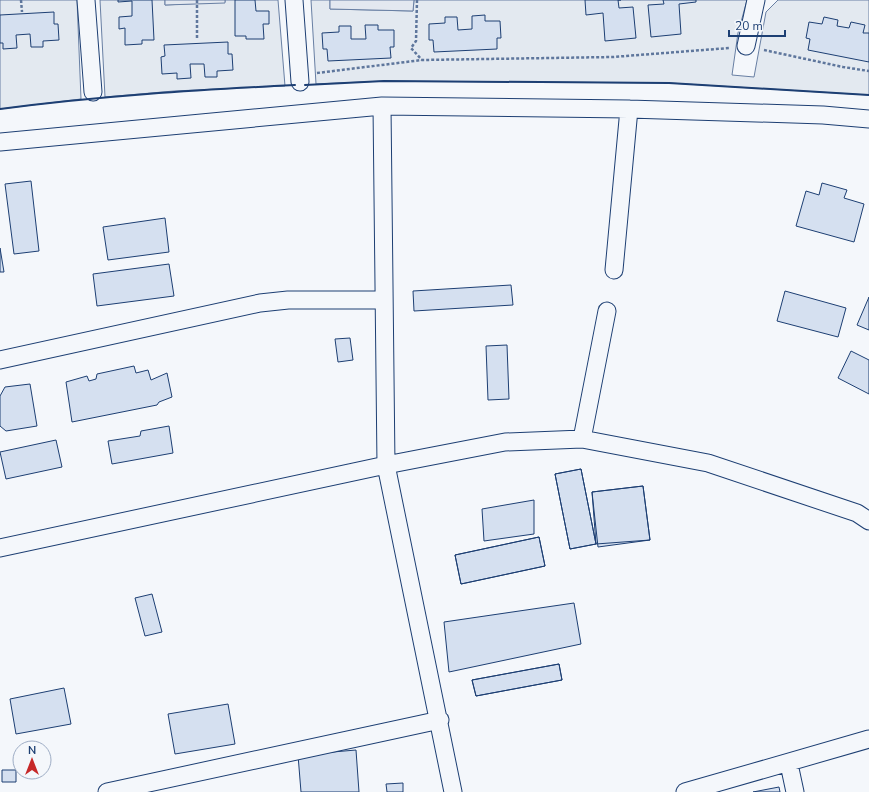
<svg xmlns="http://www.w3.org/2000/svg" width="869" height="792" font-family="'Nunito Sans',sans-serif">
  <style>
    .green { fill: #e3e9f0; stroke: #687fa3 }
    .parking { fill: #e3e8f0; stroke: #687fa3 }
    .building { fill: #d5e0f0; stroke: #1d3f73 }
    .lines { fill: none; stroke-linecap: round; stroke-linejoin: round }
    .minor-casing { stroke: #1d3f73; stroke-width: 19 }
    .path { stroke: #5e769c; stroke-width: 2.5; stroke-dasharray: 3 2; stroke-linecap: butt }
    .minor { stroke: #f4f7fb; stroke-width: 17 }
    .wall { stroke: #1d3f73; stroke-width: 2 }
  </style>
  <rect width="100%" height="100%" fill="#f4f7fb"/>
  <path class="green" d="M0,0H77L81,99L0,109Z
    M100,0H165V5L225,2V0H278L285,86L174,91L105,97Z
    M311,0H330V9L413,11L414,0H747L738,33L732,75L754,77L766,12L778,0H869V95L669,83L384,81L316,84Z"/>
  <path class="parking" d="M165,0H225V3L165,5Z
    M330,0H414L413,11L330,9Z"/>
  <path class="building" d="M118,0H152L154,40H142V44L125,45V28L119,29V17L132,16V1L118,2Z
    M235,0H255L256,11H269V24H263L264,39H246V36H235Z
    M585,0H621H618L619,8L633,7L636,38L605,41L603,13L586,15Z
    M663,0H696V2L679,4L681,34L651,37L648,5L664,4Z
    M54,12V24H58L59,40L43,41V47H31L30,34L16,35L17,48L3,49V43H0V15Z
    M485,15V21H500L501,38H497V49L434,52L433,40H429V24L445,23V17H457L458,30L472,29V16Z
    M824,17L838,20L837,26L849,28L851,22L865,25L863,33H869V62L808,50L810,39L806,38L809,22L822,24Z
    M365,25H378V30H394V47H390L391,58L328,61L327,49H323L322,33L339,32V26H351V39H366Z
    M228,42V54H232L233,70L217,71V77H205L204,64H190L191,78L177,79V73L162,74L161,57L165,56L164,45Z
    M31,181L39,251L14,254L5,184Z
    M822,183L847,190L844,198L864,204L854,242L796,226L806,191L819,195Z
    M165,218L169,252L108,260L103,227Z
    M0,248L4,272H0Z
    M169,264L174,296L97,306L93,274Z
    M511,285L513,305L414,311L413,291Z
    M785,291L846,308L838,337L777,321Z
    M869,297V330L857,325Z
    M350,338L353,360L338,362L335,339Z
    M507,345L509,399L488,400L486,346Z
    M851,351L869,360V394L838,378Z
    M134,366L136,373L148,370L151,380L167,373L172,397L159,402L157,405L72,422L66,382L87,376L89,381L96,379L97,374Z
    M30,384L37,426L6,431L0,426V396L5,387Z
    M169,426L173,453L112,464L108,441L140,436L141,431Z
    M56,440L62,467L6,479L0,452Z
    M581,469L596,544L570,549L555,474Z
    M581,469L596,544L570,549L555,474Z
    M643,486L650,540L598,547L592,492Z
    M643,486L650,540L596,544L592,492Z
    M534,500V534L484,541L482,509Z
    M539,537L545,566L461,584L455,555Z
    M539,537L545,566L461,584L455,555Z
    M152,594L162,632L145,636L135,598Z
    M574,603L581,644L449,672L444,622Z
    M559,664L562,680L476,696L472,680Z
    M559,664L562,680L476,696L472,680Z
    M64,688L71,724L16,734L10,699Z
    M228,704L235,744L175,754L168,714Z
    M356,750L359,792H301L298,755Z
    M2,770H16V782H2Z
    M403,783V792H387L386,784Z
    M779,787L780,792H753Z"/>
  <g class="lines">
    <defs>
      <path id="minor" d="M86,0L93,92
        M294,0L300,82
        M746,46L756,0
        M382,106L386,465L453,792
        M0,142L382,106L629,109L823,115L869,119
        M614,270L629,109
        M0,360L260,303L288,300H384
        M582,439L607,311
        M0,548L386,465L505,442L582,439L708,463L857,513L869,521
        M789,764L795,792
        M107,792L440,720
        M685,792L869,739"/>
    </defs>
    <use href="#minor" class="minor-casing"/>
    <path class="path" d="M21,0L22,12
      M197,0V39
      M417,0L416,41L411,48L422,60
      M764,50L843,67L869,71
      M317,73L422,60L613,57L729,48"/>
    <use href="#minor" class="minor"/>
    <path class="wall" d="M305,85L384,81L669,83L869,95
      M0,109C98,96 196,90 295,85"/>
  </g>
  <g transform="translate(32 760)"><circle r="19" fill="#f4f7fb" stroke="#9eadc5"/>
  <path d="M0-3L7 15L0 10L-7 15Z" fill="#c62828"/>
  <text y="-6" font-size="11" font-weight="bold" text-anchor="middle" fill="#1d3f73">N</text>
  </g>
  <path d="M729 30v6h56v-6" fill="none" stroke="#1d3f73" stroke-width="2"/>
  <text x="735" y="30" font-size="12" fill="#1d3f73" stroke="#f4f7fb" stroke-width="3" paint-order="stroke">20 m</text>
</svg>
